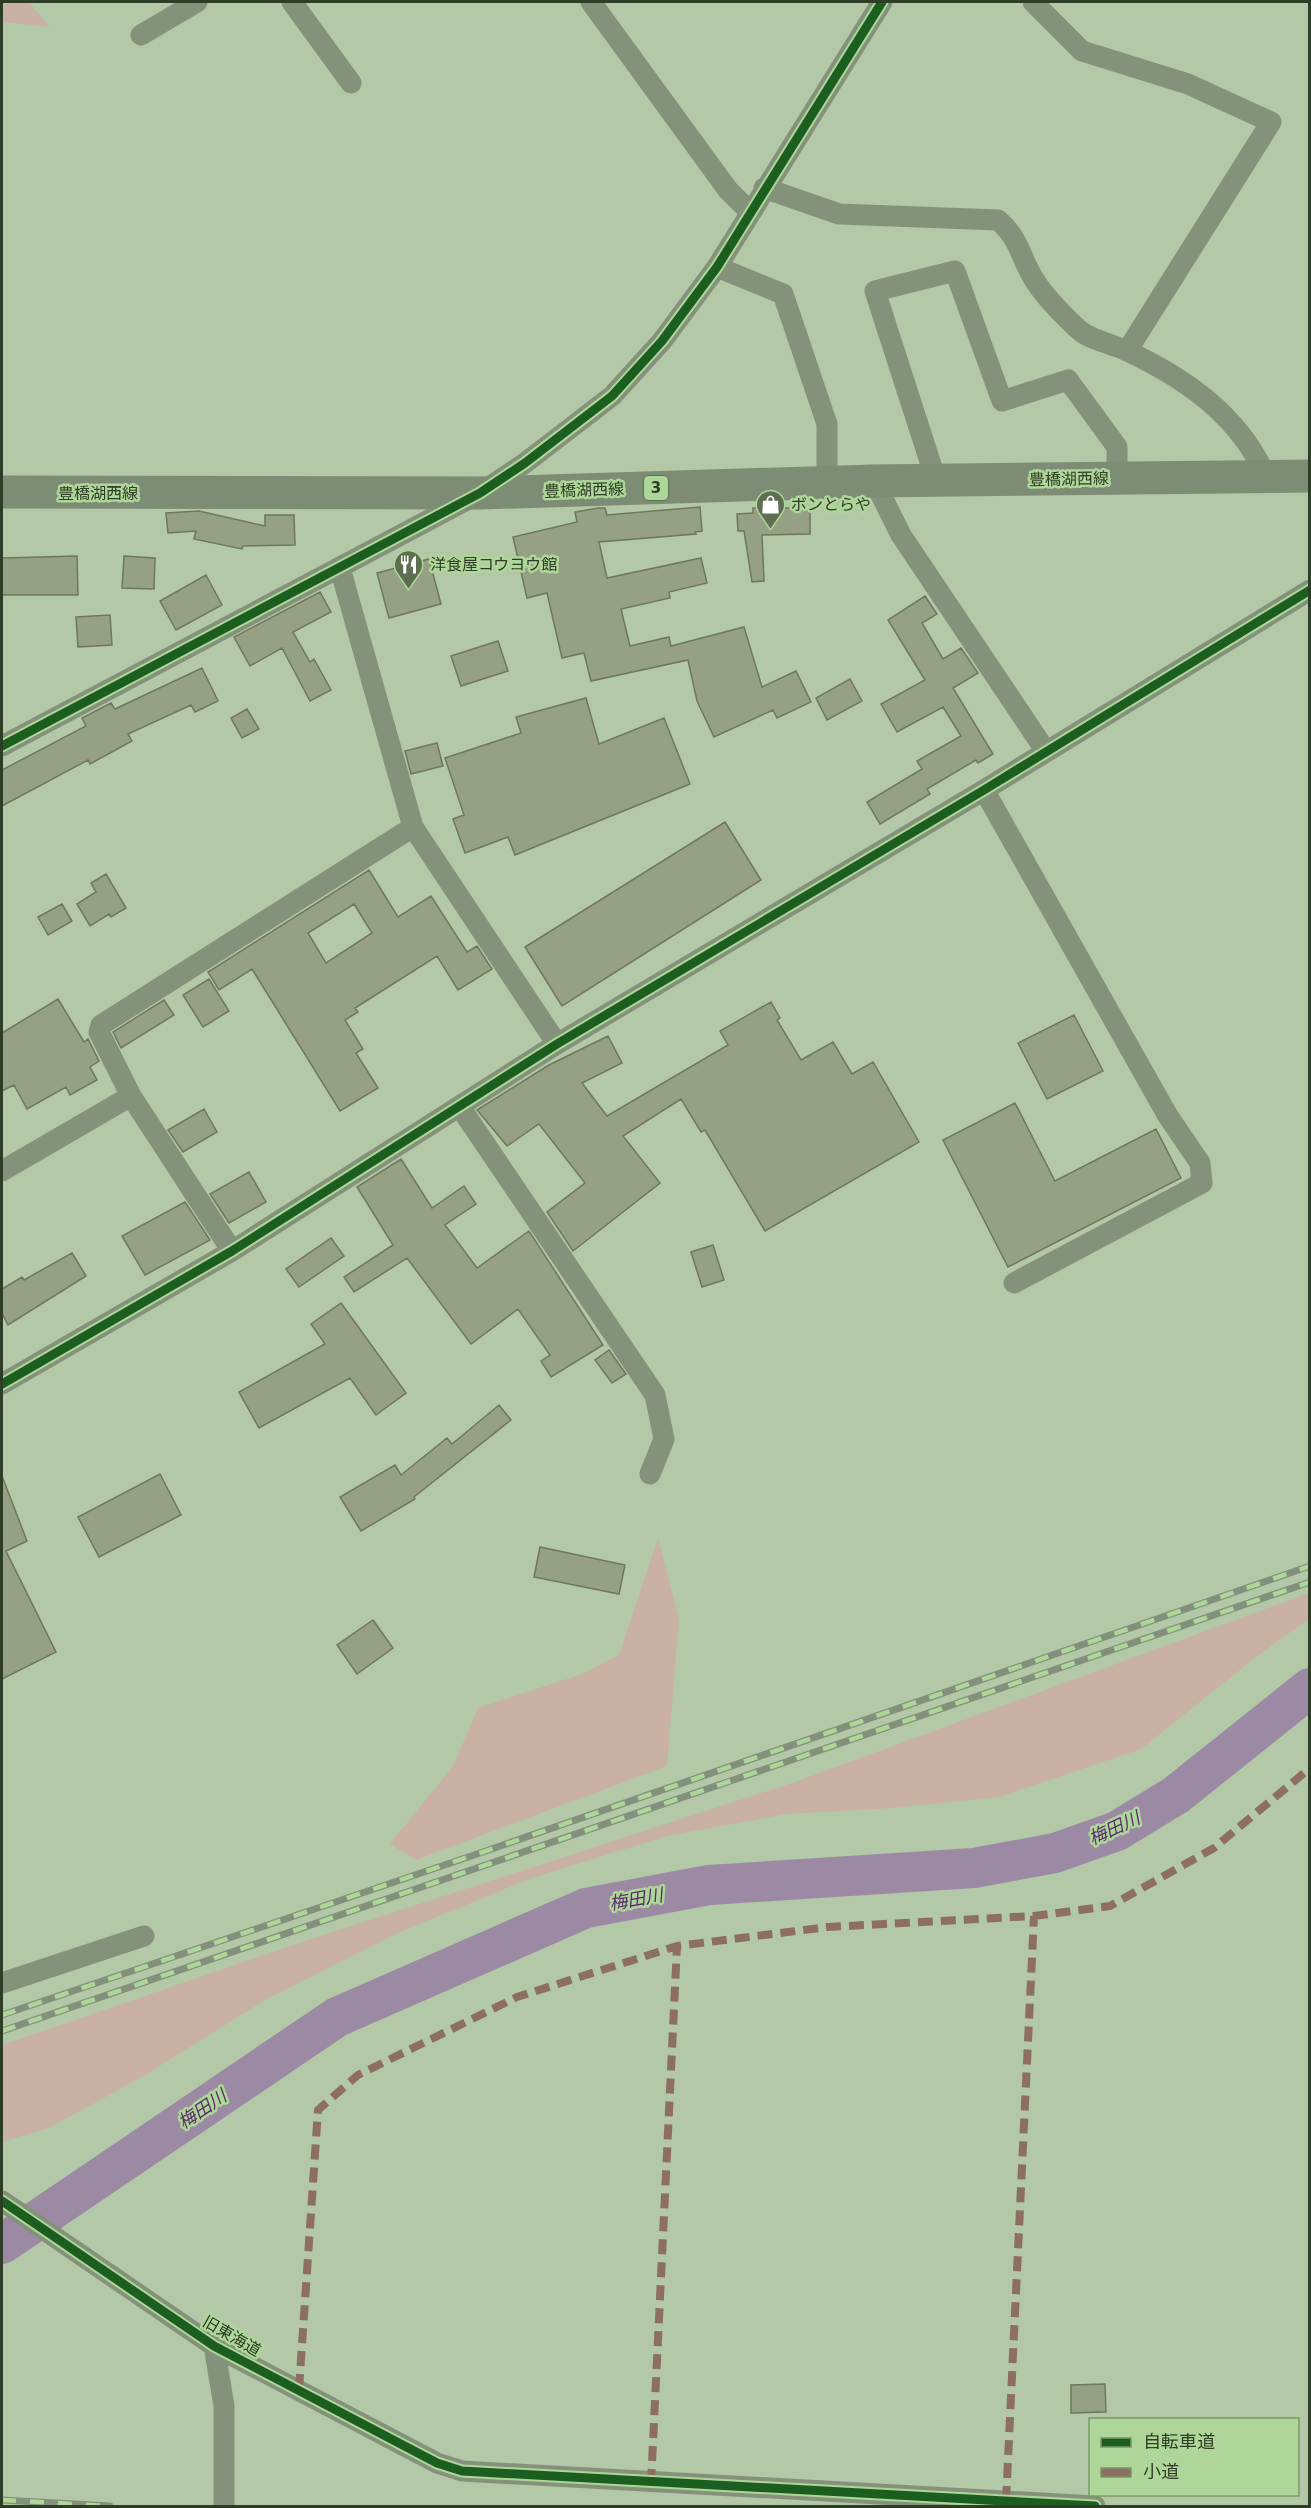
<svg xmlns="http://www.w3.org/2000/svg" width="1311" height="2508" font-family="'DejaVu Sans','Noto Sans JP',sans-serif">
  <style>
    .green { fill: #c9b2a5 }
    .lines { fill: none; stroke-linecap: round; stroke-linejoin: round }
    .river { stroke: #9c8aa4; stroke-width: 40 }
    .building { fill: #95a084; stroke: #6e785a; stroke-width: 1.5; fill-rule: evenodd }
    .street { stroke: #84927c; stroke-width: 21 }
    .primary { stroke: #7d8c75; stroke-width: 33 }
    .rail-casing { stroke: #83917c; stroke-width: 7 }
    .rail { stroke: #afd699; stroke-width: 4.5; stroke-dasharray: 14; stroke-linecap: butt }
    .quiet { stroke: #8d6e63; stroke-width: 8; stroke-dasharray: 15 8; stroke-linecap: butt }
    .cycleway-casing { stroke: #afd699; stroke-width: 13 }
    .cycleway { stroke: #1b5e20; stroke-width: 9 }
    .labels { text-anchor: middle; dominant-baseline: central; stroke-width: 5; stroke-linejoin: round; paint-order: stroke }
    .shield { fill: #afd699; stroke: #556b48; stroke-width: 1.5 }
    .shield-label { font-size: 15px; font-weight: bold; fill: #2e3d25 }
    .street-label { font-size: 16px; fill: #2e3d25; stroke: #afd699 }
    .poi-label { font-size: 16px; fill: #2e3d25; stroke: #afd699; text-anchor: start }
    .water-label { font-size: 18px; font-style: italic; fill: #5a2c6e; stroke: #afd699 }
  </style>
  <rect width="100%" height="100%" fill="#b3c8a7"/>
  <path class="green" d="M2,2H29L50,27L2,22Z
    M658,1538L679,1619L667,1766L416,1860L390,1844L453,1766L478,1708L582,1674L619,1655Z
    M1309,1593V1619L1260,1654L1141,1749L999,1797L893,1808L787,1814L667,1836L532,1878L400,1932L265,2000L147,2074L51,2127L2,2142V2045L302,1942L795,1782Z"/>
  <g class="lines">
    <path class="river" d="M2,2244L337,2017L586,1908L709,1885L974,1868L1055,1853L1117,1831L1176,1795L1310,1688"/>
  </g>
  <path class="building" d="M700,507L702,531L695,532L696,534L599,542L607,578L701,558L707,583L669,592L670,598L621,609L630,646L669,637L671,646L744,627L762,687L796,671L811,702L777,718L773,710L714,737L697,701L688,660L591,681L584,653L562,658L547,593L527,598L513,537L577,522L575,512L598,508H605L607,515Z
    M753,508H810V534L762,535L764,581L752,582L744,531H738L737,514L753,513Z
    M199,511L265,526V515H294L295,545L243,546L242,549L194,539L196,531L168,533L166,513Z
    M77,556L78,595H2V558Z
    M124,556L155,558L154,589L122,588Z
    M429,559L441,604L389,618L377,573Z
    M206,575L222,605L176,630L160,601Z
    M320,592L331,612L293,632L310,662L314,659L331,690L310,701L282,648L250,666L234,637Z
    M925,596L937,614L922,623L943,659L961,648L978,673L953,688L993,754L978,763L976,760L927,789L930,794L880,824L867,802L922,769L917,761L961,736L943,707L897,732L881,704L925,680L888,620Z
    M110,615L112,645L78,647L76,617Z
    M498,641L508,671L461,686L451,656Z
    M202,668L218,701L195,712L191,705L128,734L132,741L90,764L88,760L2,806V770L86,726L82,718L111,703L115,709Z
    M850,679L862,701L827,720L816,698Z
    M586,698L599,744L664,718L690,784L515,855L508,837L465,853L453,819L464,815L445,758L521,733L516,717Z
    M247,709L259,729L242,738L231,718Z
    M437,743L443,766L411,774L405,751Z
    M725,822L761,880L562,1006L525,947Z
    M369,870L398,917L431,896L467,952L477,946L492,969L458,990L437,956L355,1008L358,1012L345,1020L363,1049L356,1053L378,1088L340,1111L252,969L219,990L208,972ZM354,904L372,933L326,963L308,933Z
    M106,874L126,908L111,917L109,914L90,926L77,904L96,892L91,883Z
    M62,904L72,921L48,935L38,917Z
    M209,979L229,1011L203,1027L183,995Z
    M58,999L84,1042L88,1039L99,1061L90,1067L97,1080L70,1095L66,1087L27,1109L14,1085L2,1091V1033Z
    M164,1000L174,1015L121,1048L113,1032Z
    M771,1002L780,1018L777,1020L801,1060L833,1042L852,1074L873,1062L919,1142L765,1231L705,1130L701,1132L681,1099L623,1136L660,1183L573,1251L547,1212L585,1183L539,1124L507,1146L477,1110L549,1065L608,1036L622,1063L582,1083L607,1116L728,1045L720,1031Z
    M1074,1015L1103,1071L1047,1099L1018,1043Z
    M1015,1103L1055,1181L1156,1129L1181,1178L1008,1267L943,1140Z
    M204,1109L217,1132L183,1152L168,1130Z
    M401,1159L432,1208L464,1186L476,1204L445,1225L477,1268L529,1231L603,1345L551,1377L541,1361L550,1355L518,1309L471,1344L407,1258L354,1292L344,1277L393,1245L357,1187Z
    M249,1172L266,1202L229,1223L210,1194Z
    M185,1202L210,1240L145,1275L122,1236Z
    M331,1238L344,1256L299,1287L286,1269Z
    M713,1245L724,1280L702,1287L691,1252Z
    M72,1253L86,1276L8,1325L2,1313V1289L22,1277L24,1280Z
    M341,1303L406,1393L376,1415L350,1378L259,1428L239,1392L325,1344L311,1324Z
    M609,1350L626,1374L612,1383L595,1360Z
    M499,1405L511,1420L414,1497L415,1499L361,1531L340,1497L395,1465L401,1475L447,1438L452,1444Z
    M160,1474L181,1515L99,1557L78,1517Z
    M2,1476L27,1541L6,1551L56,1652L2,1679Z
    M540,1547L625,1565L619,1594L534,1577Z
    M373,1620L393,1648L357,1674L337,1645Z
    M1105,2384L1106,2412L1071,2413V2385Z"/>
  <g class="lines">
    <path class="street" d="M292,2L351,83
      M591,2L728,190L749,211
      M1033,2L1082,51L1188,84L1271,122L1127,351
      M141,35L197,2
      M764,188L839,214L998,220C1021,240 1020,258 1035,281C1046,298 1063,315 1078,329C1089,340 1113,344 1127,351C1185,378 1240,416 1266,477
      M717,267L783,294L827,424V482
      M936,480L875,291L955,271L1002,401L1068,380L1117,447V478
      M874,481L901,535L1045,750
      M340,568L413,827L557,1044
      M2,746L480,493L525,463L612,396L662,341L717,267L882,2
      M984,790L1168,1116L1200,1163L1202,1183L1014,1283
      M460,1107L655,1395L664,1439L650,1474
      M2,1171L131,1096
      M232,1251L131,1096L99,1032L101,1025L413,827
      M2,1384L232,1251L557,1044L984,790L1310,590
      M2,1983L144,1936
      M2,2201L214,2346L437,2463L462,2471L1095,2506
      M214,2346L224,2406V2506"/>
    <path class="primary" d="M2,492L480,493L874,481L1310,476"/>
    <defs>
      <path id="rail" d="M2,2015L480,1853L1310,1566
        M2,2031L1310,1582
        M2,2500L110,2506"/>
    </defs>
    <use href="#rail" class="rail-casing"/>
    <use href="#rail" class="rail"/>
    <path class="quiet" d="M299,2389L318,2110L358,2075L517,1997L677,1946L828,1927L1034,1916L1110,1906L1214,1848L1310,1768
      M651,2484L677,1946
      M1006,2501L1034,1916"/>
    <defs>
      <path id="cycleway" d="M2,746L480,493L525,463L612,396L662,341L717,267L882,2
        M2,1384L232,1251L557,1044L984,790L1310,590
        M2,2201L214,2346L437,2463L462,2471L1095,2506"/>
    </defs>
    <use href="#cycleway" class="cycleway-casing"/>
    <use href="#cycleway" class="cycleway"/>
  </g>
  <defs>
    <symbol id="shop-pin" viewBox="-11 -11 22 30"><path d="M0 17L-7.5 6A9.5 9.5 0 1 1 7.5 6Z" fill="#5d6e52" stroke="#afd699"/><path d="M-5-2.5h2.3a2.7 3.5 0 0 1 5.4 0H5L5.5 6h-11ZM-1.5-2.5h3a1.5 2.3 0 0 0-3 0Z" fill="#fff"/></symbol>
    <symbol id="restaurant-pin" viewBox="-11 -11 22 30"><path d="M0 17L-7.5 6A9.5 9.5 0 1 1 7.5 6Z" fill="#5d6e52" stroke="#afd699"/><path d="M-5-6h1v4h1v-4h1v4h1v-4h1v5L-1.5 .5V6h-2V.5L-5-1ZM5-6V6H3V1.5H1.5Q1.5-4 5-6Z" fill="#fff"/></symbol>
  </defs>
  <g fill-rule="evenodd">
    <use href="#shop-pin" x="754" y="488" width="33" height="45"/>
    <use href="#restaurant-pin" x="392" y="548" width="33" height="45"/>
  </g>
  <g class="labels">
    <rect class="shield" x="644" y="476" width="24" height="24" rx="4.5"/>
    <g class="shield-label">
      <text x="656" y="488">3</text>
    </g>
    <g class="street-label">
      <text transform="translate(1069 479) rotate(-1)">豊橋湖西線</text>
      <text transform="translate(584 490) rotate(-2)">豊橋湖西線</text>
      <text x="98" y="493">豊橋湖西線</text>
      <text transform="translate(232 2336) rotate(30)">旧東海道</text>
    </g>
    <g class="poi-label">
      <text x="791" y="504">ボンとらや</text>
      <text x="430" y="564">洋食屋コウヨウ館</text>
    </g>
    <g class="water-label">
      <text transform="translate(1114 1828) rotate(-25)">梅田川</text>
      <text transform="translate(636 1899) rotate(-10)">梅田川</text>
      <text transform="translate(202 2109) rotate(-34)">梅田川</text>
    </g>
  </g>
  <rect width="1311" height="2508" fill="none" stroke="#2e3d25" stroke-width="6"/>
  <rect x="1089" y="2418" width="210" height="78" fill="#afd699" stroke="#7b996b" stroke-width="1.5"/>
  <rect x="1101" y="2438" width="30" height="9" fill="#1b5e20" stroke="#7b996b" stroke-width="1.5"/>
  <text x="1143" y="2448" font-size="18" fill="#2e3d25">自転車道</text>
  <rect x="1101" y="2468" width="30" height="9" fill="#8d6e63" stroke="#7b996b" stroke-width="1.5"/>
  <text x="1143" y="2478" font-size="18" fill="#2e3d25">小道</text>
</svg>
